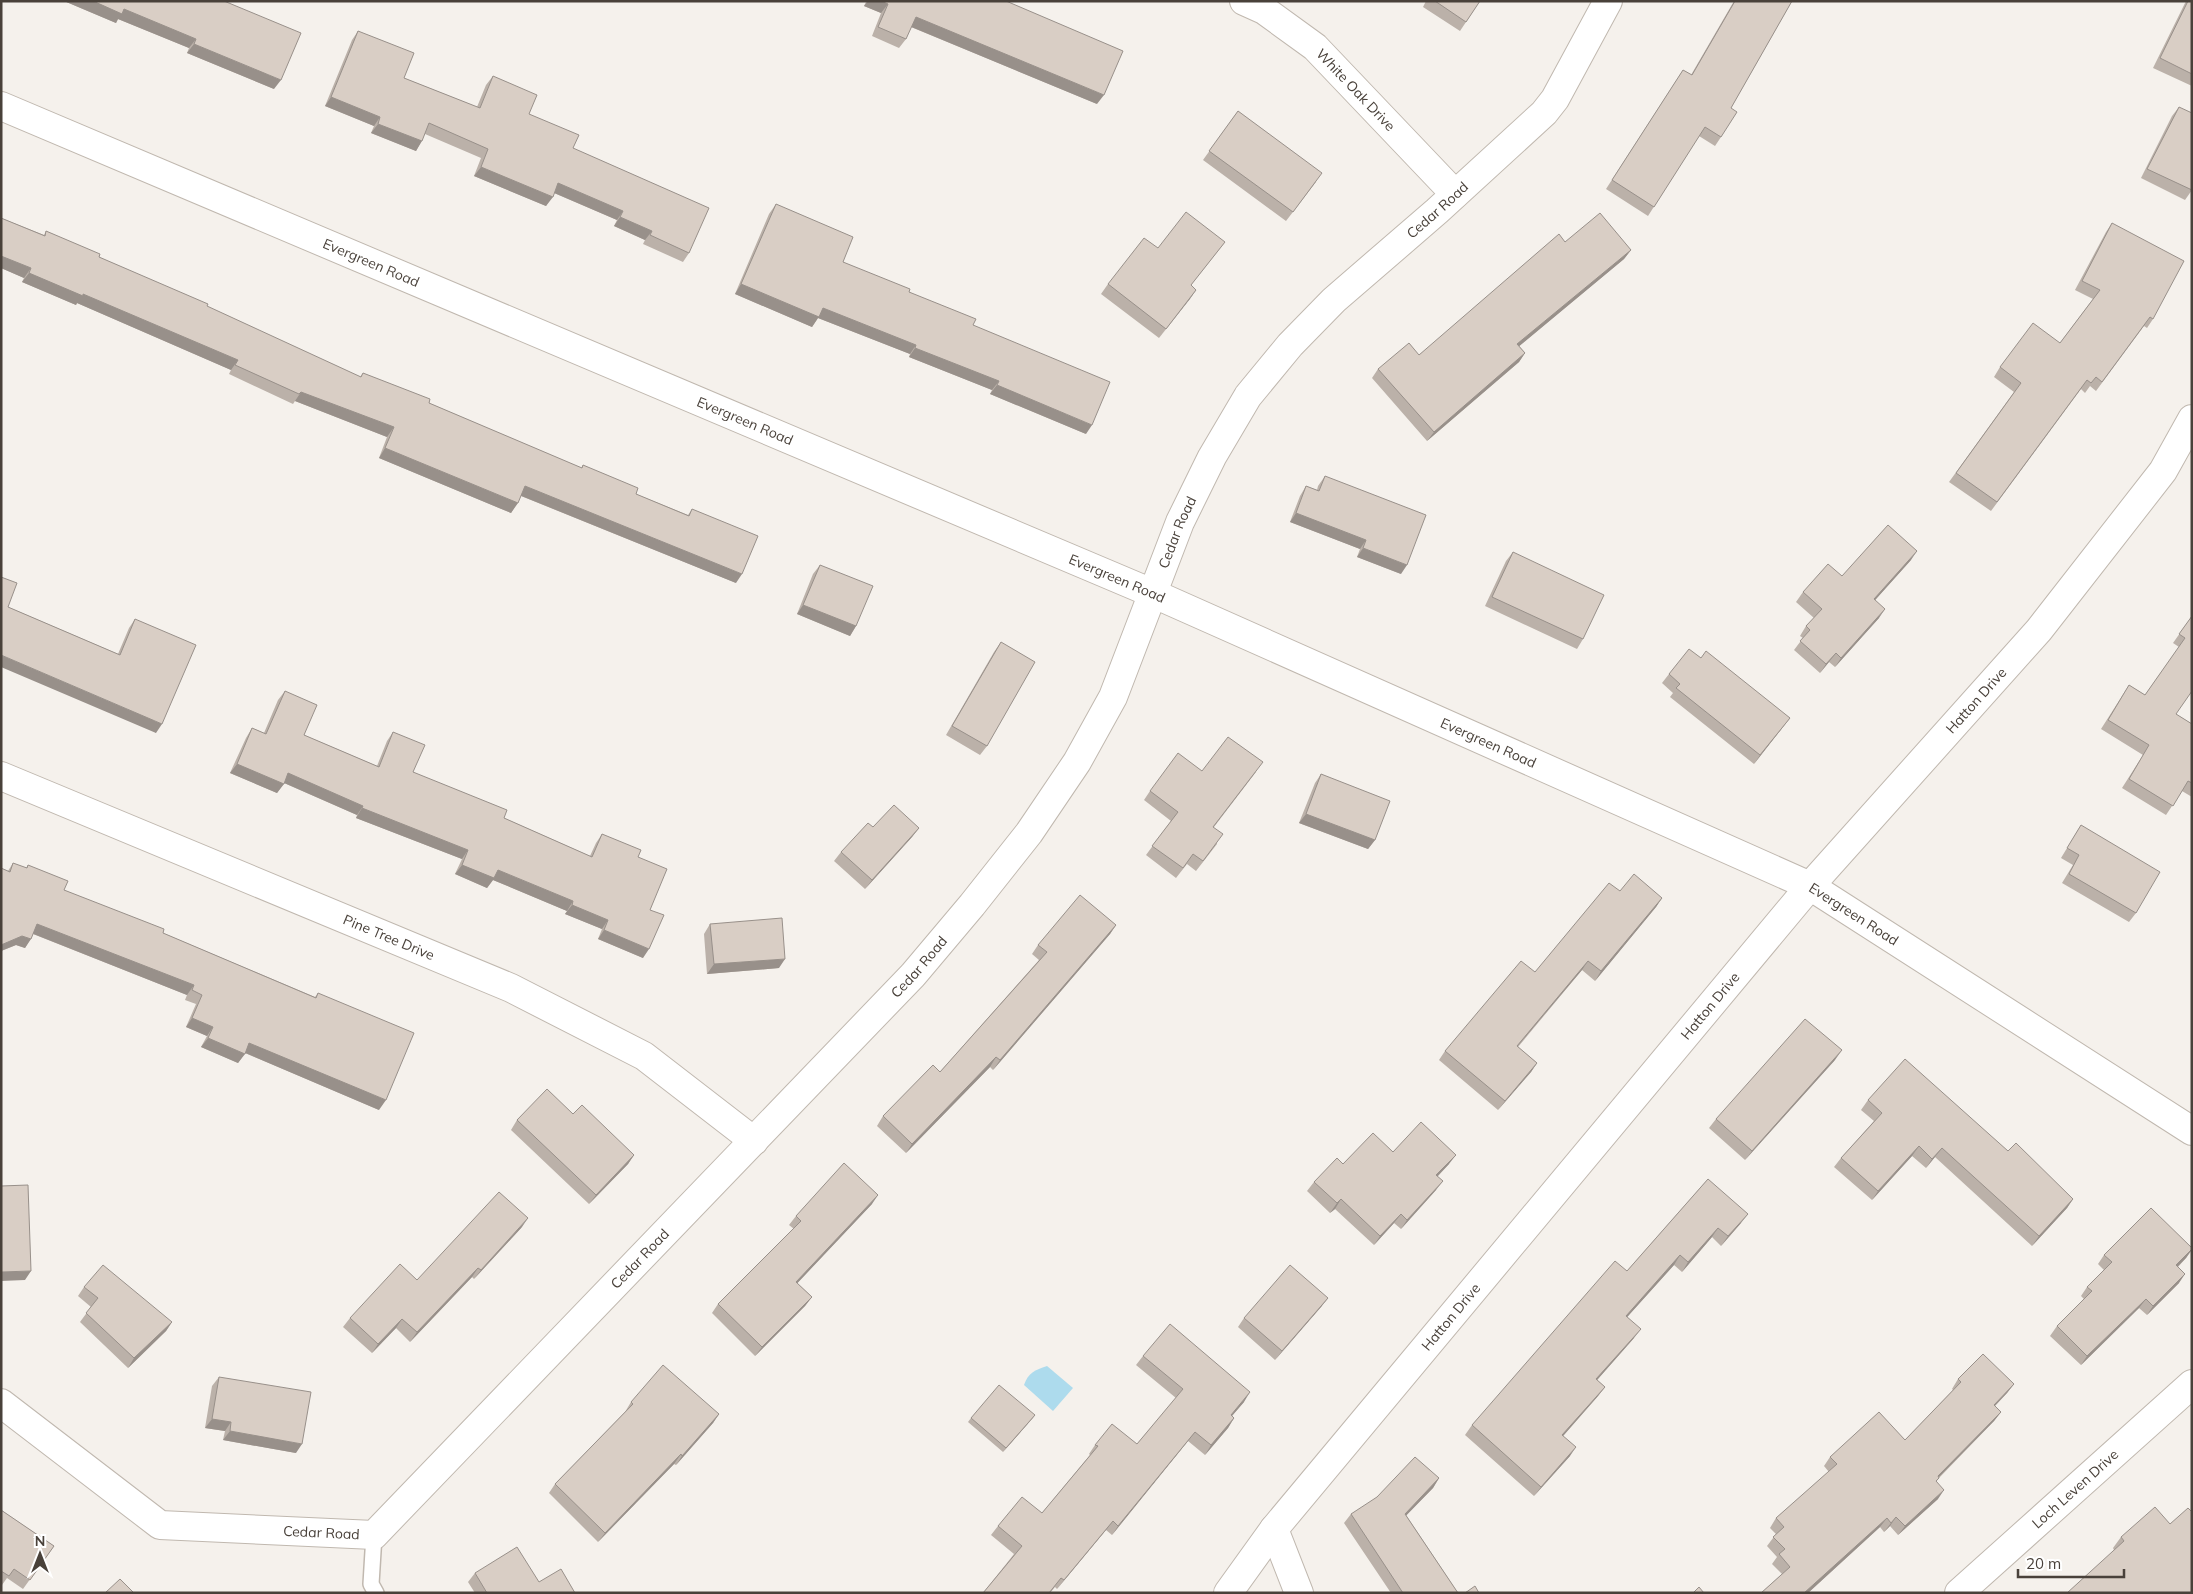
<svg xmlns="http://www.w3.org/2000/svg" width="2193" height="1594" font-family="Mulish,sans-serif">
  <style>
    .water { fill: #addbed }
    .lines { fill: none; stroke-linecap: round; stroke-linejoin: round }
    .service-casing { stroke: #c0b8af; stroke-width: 18 }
    .minor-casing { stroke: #c0b8af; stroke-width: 30 }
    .tertiary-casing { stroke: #c0b8af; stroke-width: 30 }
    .service { stroke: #fff; stroke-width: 15 }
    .minor { stroke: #fff; stroke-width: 28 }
    .tertiary { stroke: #fff; stroke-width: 28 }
    .wall { fill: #bbb1a9 }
    .shaded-wall { fill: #98908a }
    .building { fill: #d9cec5; stroke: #98908a }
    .labels { text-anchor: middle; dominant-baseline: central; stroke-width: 4; stroke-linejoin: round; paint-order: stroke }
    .street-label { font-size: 14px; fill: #49413a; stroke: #fff }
  </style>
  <rect width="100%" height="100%" fill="#f5f1ec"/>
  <path class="water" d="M1047,1366L1073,1388L1053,1411L1024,1385C1028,1373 1035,1370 1047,1366Z"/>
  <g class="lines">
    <defs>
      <path id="service" d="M374,1535L371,1584L376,1593"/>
      <g id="minor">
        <path id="s1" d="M1244,1L1264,10L1315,47L1455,194"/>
        <path id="s2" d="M1,776L511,988L644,1056L754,1141"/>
        <path id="s3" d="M1,1403L160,1525L374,1535L913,975L972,905L1029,833L1077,762L1113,697L1180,522L1212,457L1248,396L1290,345L1334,300L1437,211L1544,113L1555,99L1608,1"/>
        <path d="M1274,1529L1299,1593"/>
        <path id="s4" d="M1228,1593L1274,1529L1810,886L2039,630L2163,471L2192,419"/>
        <path id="s5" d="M1959,1593L2192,1384"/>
      </g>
      <g id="tertiary">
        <path id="s6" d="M1,106L1152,593L1810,886L2192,1131"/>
      </g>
    </defs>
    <use href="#service" class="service-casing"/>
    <use href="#minor" class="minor-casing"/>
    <use href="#tertiary" class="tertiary-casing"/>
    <use href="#service" class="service"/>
    <use href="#minor" class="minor"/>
    <use href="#tertiary" class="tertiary"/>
  </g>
  <path class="wall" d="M64,1H224L274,89L187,53L189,48L118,19L116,23Z
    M866,1H1006L1097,104L911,27L906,39L899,48L872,36L881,13L864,6L866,2Z
    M1426,1H1480L1460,31L1423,7Z
    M1734,1H1792L1731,108L1721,137L1715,146L1699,136L1648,216L1606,189L1683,70L1691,75Z
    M2186,1H2192V86L2153,68Z
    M358,31L404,78L477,107L486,85L493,76L529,114L573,148L689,253L683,262L643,244L645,240L614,226L617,220L554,193L546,206L474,176L481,158L425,134L416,151L371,133L374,126L325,106L352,40Z
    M2179,107L2192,190L2185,200L2141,178L2172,116Z
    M1238,111L1316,182L1286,221L1203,160Z
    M776,204L843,262L909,292L973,325L1086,434L990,394L992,390L909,357L910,354L818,318L812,327L735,294L769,214Z
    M1,218L44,235L46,231L99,257L360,377L363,373L429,403L581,468L583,465L636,494L688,515L692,509L736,583L521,496L511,513L379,458L387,437L295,401L293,404L229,374L231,370L77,303L76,305L22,282L24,278L1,268Z
    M2112,223L2153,319L2147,328L2144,326L2096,391L2090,386L2085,393L2081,389L1991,511L1949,482L2014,392L1994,377L2000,367L2060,343L2093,299L2075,290L2106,232Z
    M1225,242L1191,285L1196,290L1159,338L1101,294L1108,284L1158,248Z
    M1565,242L1631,250L1624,259L1519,346L1525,353L1519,362L1427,441L1372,378L1378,369L1419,355Z
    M1325,476L1401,574L1357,557L1360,549L1290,522L1300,496L1306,486L1317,490L1318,486Z
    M1513,552L1583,639L1577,649L1485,606L1506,561Z
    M1911,560L1875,600L1879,618L1835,667L1829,662L1820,673L1794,650L1803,638L1800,636L1806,626L1814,618L1796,602L1803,592L1842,576Z
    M820,565L856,626L850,636L797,614L813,574Z
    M8,607L118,654L129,628L135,619L156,733Z
    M2192,616L2176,714L2192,724V797L2182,791L2166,815L2122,788L2143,755L2101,729L2129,685L2145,695L2179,647L2173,643Z
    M1001,642L987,746L980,755L946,735L994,652Z
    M1701,658L1790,718L1754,764L1670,697L1673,693L1662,683L1669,674Z
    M285,691L304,735L377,766L387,741L393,732L413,772L504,818L590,856L596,843L602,834L638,857L650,910L643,958L598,939L602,929L565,914L567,911L493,880L487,888L455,874L462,859L356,818L357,815L284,783L277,793L230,773L246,738L252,728L264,733L278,700Z
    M1202,771L1256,772L1214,827L1217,844L1196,871L1187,864L1176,878L1146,855L1171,821L1144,800L1150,791Z
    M1321,774L1375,840L1368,849L1299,823L1315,783Z
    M2081,825L2136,913L2129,922L2062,883L2073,865L2061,858Z
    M873,827L919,828L912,837L865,889L834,861L841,852Z
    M13,863L26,868L28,865L64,890L163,933L315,997L318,993L379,1110L245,1053L238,1063L201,1047L207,1036L186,1027L196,1004L185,1000L187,995L33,934L25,948L16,945L1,951V868L8,871Z
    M1620,891L1662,898L1656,907L1595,981L1582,970L1518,1047L1537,1063L1531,1072L1498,1110L1439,1060L1445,1051L1535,972Z
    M710,924L779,968L707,974L704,934Z
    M1116,925L1110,934L993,1070L990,1067L906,1153L877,1126L883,1116L940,1072L1039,960L1032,954L1038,945Z
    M1835,1060L1745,1160L1709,1128L1716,1119Z
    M1868,1100L2008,1151L2073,1199L2067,1208L2032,1246L1935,1157L1926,1168L1912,1156L1872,1200L1834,1167L1841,1158L1874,1121L1861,1110Z
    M573,1114L634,1155L628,1164L589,1204L511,1130L517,1120Z
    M1393,1152L1449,1164L1438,1176L1436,1190L1401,1229L1394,1223L1374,1245L1335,1209L1330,1213L1307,1191L1314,1182L1343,1164Z
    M1708,1179L1741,1223L1721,1246L1712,1237L1682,1272L1674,1265L1627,1317L1634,1338L1597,1380L1605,1387L1598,1396L1563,1436L1570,1456L1534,1496L1465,1435L1472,1425L1627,1271Z
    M872,1204L797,1283L812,1297L805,1306L755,1356L712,1313L718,1304L794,1229L789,1225L796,1216Z
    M522,1227L474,1279L472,1277L410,1342L396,1328L372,1353L343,1327L350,1318L417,1280Z
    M2192,1250L2186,1258L2178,1267L2179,1283L2147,1315L2139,1308L2081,1365L2050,1336L2057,1326L2084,1299L2081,1296L2087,1287L2104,1270L2098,1264L2104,1255Z
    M84,1287L172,1322L166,1331L128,1368L80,1322L91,1307L78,1296Z
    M1328,1298L1321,1307L1275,1360L1238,1327L1244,1318Z
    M1143,1356L1244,1402L1232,1416L1234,1418L1228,1428L1205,1455L1188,1441L1112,1535L1106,1530L1057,1589L1055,1587L1050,1593H983L1014,1554L991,1535L998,1526L1042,1513L1090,1455L1089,1454L1095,1445L1137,1444L1176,1398L1136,1365Z
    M219,1377L296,1453L223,1440L225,1431L205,1428L212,1386Z
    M1958,1379L2014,1384L2007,1393L1995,1406L2001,1412L1994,1421L1939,1478L1936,1482L1938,1499L1898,1535L1890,1526L1884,1532L1880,1527L1808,1593H1761L1782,1574L1772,1564L1777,1557L1767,1546L1776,1534L1770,1528L1776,1518L1829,1472L1824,1466L1830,1457L1905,1440L1953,1390L1952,1389Z
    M631,1402L719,1414L713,1423L676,1465L674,1464L598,1542L549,1493L555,1484L625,1412Z
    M1035,1415L1003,1452L968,1422L971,1418Z
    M1439,1478L1433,1488L1406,1515L1458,1593H1391L1344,1523L1351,1514Z
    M1,1510L54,1546L23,1589L7,1578L2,1585H1Z
    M2170,1524L2192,1593L2114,1550L2113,1548L2121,1537Z
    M475,1573L539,1582L575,1593H475L468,1582Z"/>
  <path class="shaded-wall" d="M64,1H93L124,9L196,39L189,48L118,19L116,23Z
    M868,1H881L888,4L881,13L864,6Z
    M916,17L1104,95L1097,104L909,26Z
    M194,44L281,80L274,89L187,53Z
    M331,97L380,117L374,126L325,106Z
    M378,124L422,141L416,151L371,133Z
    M481,167L553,197L546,206L474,176Z
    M558,183L623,211L617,220L552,192Z
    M620,217L652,231L645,240L614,226Z
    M1631,250L1624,259L1511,353L1517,344Z
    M1,256L31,268L24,278L1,268Z
    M29,273L83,294L238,360L231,370L77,303L76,305L22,282Z
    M741,284L823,308L916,345L910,354L818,318L812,327L735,294Z
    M1196,290L1190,299L1159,338L1166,329Z
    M915,348L999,381L992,390L909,357Z
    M1525,353L1519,362L1427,441L1434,432Z
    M997,385L1092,425L1086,434L990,394Z
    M301,392L394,427L387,437L295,401Z
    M385,448L518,503L511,513L379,458Z
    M525,486L742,574L736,583L519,495Z
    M1296,513L1366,540L1360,549L1290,522Z
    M1363,548L1407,565L1401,574L1357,557Z
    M1917,551L1911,560L1868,608L1874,599Z
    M803,605L856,626L850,636L797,614Z
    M1885,609L1879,618L1835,667L1841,658Z
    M1836,653L1829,662L1820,673L1826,664Z
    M1,655L162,724L156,733L1,667Z
    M1790,718L1783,727L1754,764L1760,755Z
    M237,764L284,784L277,793L230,773Z
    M288,773L363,806L357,815L282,782Z
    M362,808L468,850L462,859L356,818Z
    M1306,814L1375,840L1368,849L1299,823Z
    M919,828L912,837L865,889L872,880Z
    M462,865L498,870L573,901L567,911L493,880L487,888L455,874Z
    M1662,898L1656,907L1595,981L1601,971Z
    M572,905L608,920L602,929L565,914Z
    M37,924L194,985L187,995L31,933Z
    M1116,925L1110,934L993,1070L1000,1060Z
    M604,930L649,949L643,958L598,939Z
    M22,936L31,939L25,948L16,945L1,951V945Z
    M785,959L779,968L707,974L714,964Z
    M1588,961L1582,970L1510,1055L1517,1046Z
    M192,1018L213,1027L207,1036L186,1027Z
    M208,1038L245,1054L238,1063L201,1047Z
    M249,1043L386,1100L379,1110L243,1052Z
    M1842,1050L1835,1060L1745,1160L1752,1151Z
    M996,1057L990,1067L906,1153L912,1144Z
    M1537,1063L1531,1072L1498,1110L1505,1101Z
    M1919,1146L1912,1156L1872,1200L1878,1191Z
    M1942,1148L1935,1157L1926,1168L1932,1159Z
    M634,1155L628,1164L589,1204L596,1195Z
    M1456,1155L1449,1164L1430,1184L1436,1175Z
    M1443,1181L1436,1190L1401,1229L1407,1220Z
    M878,1195L872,1204L790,1291L796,1282Z
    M1341,1199L1335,1209L1330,1213L1337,1203Z
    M2073,1199L2067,1208L2032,1246L2039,1236Z
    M1401,1214L1394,1223L1374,1245L1380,1236Z
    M1748,1214L1741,1223L1721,1246L1728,1236Z
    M528,1218L522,1227L474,1279L481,1270Z
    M1718,1228L1712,1237L1682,1272L1688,1262Z
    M2192,1249L2186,1258L2170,1274L2176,1265Z
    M1680,1255L1674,1265L1620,1325L1626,1316Z
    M478,1268L472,1277L410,1342L417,1332Z
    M31,1271L25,1280L1,1281V1272Z
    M2185,1274L2179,1283L2147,1315L2153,1306Z
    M812,1297L805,1306L755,1356L762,1347Z
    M1328,1298L1321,1307L1275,1360L1282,1351Z
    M2146,1299L2139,1308L2081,1365L2087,1356Z
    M402,1319L396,1328L372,1353L378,1344Z
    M172,1322L166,1331L128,1368L134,1358Z
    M1641,1329L1634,1338L1590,1388L1596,1379Z
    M2014,1384L2007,1393L1987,1414L1994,1405Z
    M1605,1387L1598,1396L1556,1444L1562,1435Z
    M1250,1392L1244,1402L1224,1425L1231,1415Z
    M2001,1412L1994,1421L1931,1485L1938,1476Z
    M719,1414L713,1423L676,1465L682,1456Z
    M1035,1415L1032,1419L1003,1452L1006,1448Z
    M1234,1418L1228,1428L1205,1455L1211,1445Z
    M212,1419L231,1422L225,1431L205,1428Z
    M230,1431L302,1444L296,1453L223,1440Z
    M1195,1432L1188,1441L1112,1535L1118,1526Z
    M1576,1447L1570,1456L1534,1496L1541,1487Z
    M681,1454L674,1464L598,1542L605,1533Z
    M1439,1478L1433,1488L1399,1523L1405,1514Z
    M1944,1490L1938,1499L1898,1535L1905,1526Z
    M1896,1517L1890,1526L1884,1532L1891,1523Z
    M1887,1518L1880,1527L1808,1593H1804Z
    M1113,1521L1106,1530L1057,1589L1064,1580Z"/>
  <path class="building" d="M93,1H224L301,33L281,80L194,44L196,39L124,9L122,14Z
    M881,1H1006L1123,51L1104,95L916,17L906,39L878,27L888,4Z
    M1435,1H1480L1466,22Z
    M1735,1H1792L1731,108L1737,112L1721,137L1705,127L1654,207L1612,180L1683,70L1692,75Z
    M2188,1H2192V74L2160,58Z
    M358,31L414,53L404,78L480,108L493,76L537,95L529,114L579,135L573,148L709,208L689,253L650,235L652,231L620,217L623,211L558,183L553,197L481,167L488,149L429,123L422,141L378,124L380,117L331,97Z
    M2179,107L2192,113V190L2147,169Z
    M1238,111L1322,173L1293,212L1209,151Z
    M776,204L853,237L843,262L910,289L909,292L976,319L973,325L1110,382L1092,425L997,385L999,381L915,348L916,345L823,308L819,317L741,284Z
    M1186,212L1225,242L1191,285L1196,290L1166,329L1108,284L1144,238L1158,248Z
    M1600,213L1631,250L1517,344L1525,353L1434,432L1378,369L1409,343L1419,355L1559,234L1565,242Z
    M1,218L45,236L46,231L100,254L99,257L208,304L207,306L361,377L363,373L430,399L429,403L582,468L583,465L638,488L636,494L689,516L692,509L758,536L742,574L525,486L518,503L385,448L394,427L301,392L299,394L235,365L238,360L83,294V296L29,273L31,268L1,256Z
    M2112,223L2184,261L2153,319L2150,317L2102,382L2096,377L2091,383L2087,380L1997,502L1956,473L2021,383L2000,367L2033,323L2060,343L2100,290L2082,281Z
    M1325,476L1426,515L1407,565L1363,548L1366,540L1296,513L1306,486L1319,491Z
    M1888,525L1917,551L1874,599L1885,609L1841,658L1836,653L1826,664L1800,641L1810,630L1806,626L1822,609L1803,592L1828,564L1842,576Z
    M1513,552L1604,595L1583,639L1492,597Z
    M820,565L873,586L856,626L803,605Z
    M1,577L17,583L8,607L120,655L135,619L196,645L162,724L1,655Z
    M2192,616V691L2176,714L2192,724V783L2188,781L2173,806L2129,779L2149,745L2108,720L2129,685L2145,695L2185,638L2179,634Z
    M1001,642L1035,662L987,746L952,726Z
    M1689,649L1701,658L1706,651L1790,718L1760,755L1676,688L1680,684L1669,674Z
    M285,691L317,705L304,735L379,767L393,732L425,745L413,772L507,810L504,818L592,857L602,834L641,850L638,857L667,869L650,910L664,915L649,949L604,930L608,920L572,905L573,901L498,870L494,878L462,865L468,850L362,808L363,806L288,773L284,784L237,764L252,728L266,734Z
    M1228,737L1263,762L1213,827L1223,834L1203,861L1193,854L1183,868L1152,846L1178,812L1150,791L1178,753L1202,771Z
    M1321,774L1390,801L1375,840L1306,814Z
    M894,805L919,828L872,880L841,852L868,823L873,827Z
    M2081,825L2160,872L2136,913L2069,874L2079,855L2067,848Z
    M13,863L27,868L28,865L68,881L64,890L164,929L163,933L316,998L318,993L414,1033L386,1100L249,1043L245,1054L208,1038L213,1027L192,1018L202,995L192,990L194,985L37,924L31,939L22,936L1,945V868L10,872Z
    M1634,874L1662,898L1601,971L1588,961L1517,1046L1537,1063L1505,1101L1445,1051L1521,961L1535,972L1609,883L1620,891Z
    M1080,895L1116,925L1000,1060L996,1057L912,1144L883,1116L933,1065L940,1072L1047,952L1038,945Z
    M782,918L785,959L714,964L710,924Z
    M1805,1019L1842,1050L1752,1151L1716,1119Z
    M1905,1059L2008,1151L2016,1143L2073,1199L2039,1236L1942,1148L1932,1159L1919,1146L1878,1191L1841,1158L1882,1113L1868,1100Z
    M547,1089L573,1114L582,1105L634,1155L596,1195L517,1120Z
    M1421,1122L1456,1155L1436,1175L1443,1181L1407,1220L1401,1214L1380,1236L1341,1199L1337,1203L1314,1182L1337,1158L1343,1164L1373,1133L1393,1152Z
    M844,1163L878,1195L796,1282L812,1297L762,1347L718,1304L801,1221L796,1216Z
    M1708,1179L1748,1214L1728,1236L1718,1228L1688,1262L1680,1255L1626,1316L1641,1329L1596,1379L1605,1387L1562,1435L1576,1447L1541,1487L1472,1425L1615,1261L1627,1271Z
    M28,1185L31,1271L1,1272V1186Z
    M499,1192L528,1218L481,1270L478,1268L417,1332L402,1319L378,1344L350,1318L400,1264L417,1280Z
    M2151,1208L2192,1248V1249L2176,1265L2185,1274L2153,1306L2146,1299L2087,1356L2057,1326L2092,1291L2087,1287L2112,1262L2104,1255Z
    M103,1265L172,1322L134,1358L86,1313L98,1298L84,1287Z
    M1290,1265L1328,1298L1282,1351L1244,1318Z
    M1170,1324L1250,1392L1231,1415L1234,1418L1211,1445L1195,1432L1118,1526L1113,1521L1064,1580L1061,1578L1049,1593H983L1022,1546L998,1526L1022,1497L1042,1513L1098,1446L1095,1445L1112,1424L1137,1444L1183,1389L1143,1356Z
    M1983,1354L2014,1384L1994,1405L2001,1412L1938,1476L1939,1478L1936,1481L1944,1490L1905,1526L1896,1517L1891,1523L1887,1518L1804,1593H1761L1790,1567L1779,1554L1785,1549L1773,1537L1784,1527L1776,1518L1837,1464L1830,1457L1879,1412L1905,1440L1961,1382L1958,1379Z
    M663,1365L719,1414L682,1456L681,1454L605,1533L555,1484L633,1404L631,1402Z
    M219,1377L311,1392L302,1444L230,1431L231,1422L212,1419Z
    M999,1385L1035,1415L1006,1448L971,1418Z
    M1415,1457L1439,1478L1405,1514L1458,1593H1403L1351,1514L1377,1497Z
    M2155,1507L2170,1524L2188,1508L2192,1512V1593H2067L2124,1541L2121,1537Z
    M1,1510L54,1546L30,1580L14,1569L9,1576L1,1571Z
    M517,1547L539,1582L561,1569L575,1593H487L475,1573Z
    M120,1579L134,1593H105Z
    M1475,1586L1479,1593H1465Z
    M1699,1587L1704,1593H1693Z"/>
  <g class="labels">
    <g class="street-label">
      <text stroke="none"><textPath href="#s1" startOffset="144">White Oak Drive</textPath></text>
      <text stroke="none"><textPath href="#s3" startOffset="2132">Cedar Road</textPath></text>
      <text stroke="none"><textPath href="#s6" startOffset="402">Evergreen Road</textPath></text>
      <text stroke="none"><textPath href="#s6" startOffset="808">Evergreen Road</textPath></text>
      <text stroke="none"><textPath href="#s3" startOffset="1712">Cedar Road</textPath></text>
      <text stroke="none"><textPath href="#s6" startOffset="1212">Evergreen Road</textPath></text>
      <text stroke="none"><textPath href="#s4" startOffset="1165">Hatton Drive</textPath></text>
      <text stroke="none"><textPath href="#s6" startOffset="1618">Evergreen Road</textPath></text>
      <text stroke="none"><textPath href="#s6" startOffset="2022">Evergreen Road</textPath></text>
      <text stroke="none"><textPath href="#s2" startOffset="420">Pine Tree Drive</textPath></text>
      <text stroke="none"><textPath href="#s3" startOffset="1202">Cedar Road</textPath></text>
      <text stroke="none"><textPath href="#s4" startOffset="760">Hatton Drive</textPath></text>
      <text stroke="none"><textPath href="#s3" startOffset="798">Cedar Road</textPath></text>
      <text stroke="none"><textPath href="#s4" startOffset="355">Hatton Drive</textPath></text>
      <text stroke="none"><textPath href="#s5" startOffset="156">Loch Leven Drive</textPath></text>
      <text stroke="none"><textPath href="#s3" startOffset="362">Cedar Road</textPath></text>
    </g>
  </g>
  <rect width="2193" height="1594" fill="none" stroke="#49413a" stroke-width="5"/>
  <g transform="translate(40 1554)" stroke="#ffffff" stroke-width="4" paint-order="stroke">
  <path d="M0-4L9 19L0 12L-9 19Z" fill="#49413a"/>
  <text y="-8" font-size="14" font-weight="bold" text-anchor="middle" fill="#49413a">N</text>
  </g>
  <path d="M2018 1569v8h106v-8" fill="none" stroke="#49413a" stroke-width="2.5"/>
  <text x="2026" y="1569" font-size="15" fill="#49413a" stroke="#ffffff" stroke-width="4" paint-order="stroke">20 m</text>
</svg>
